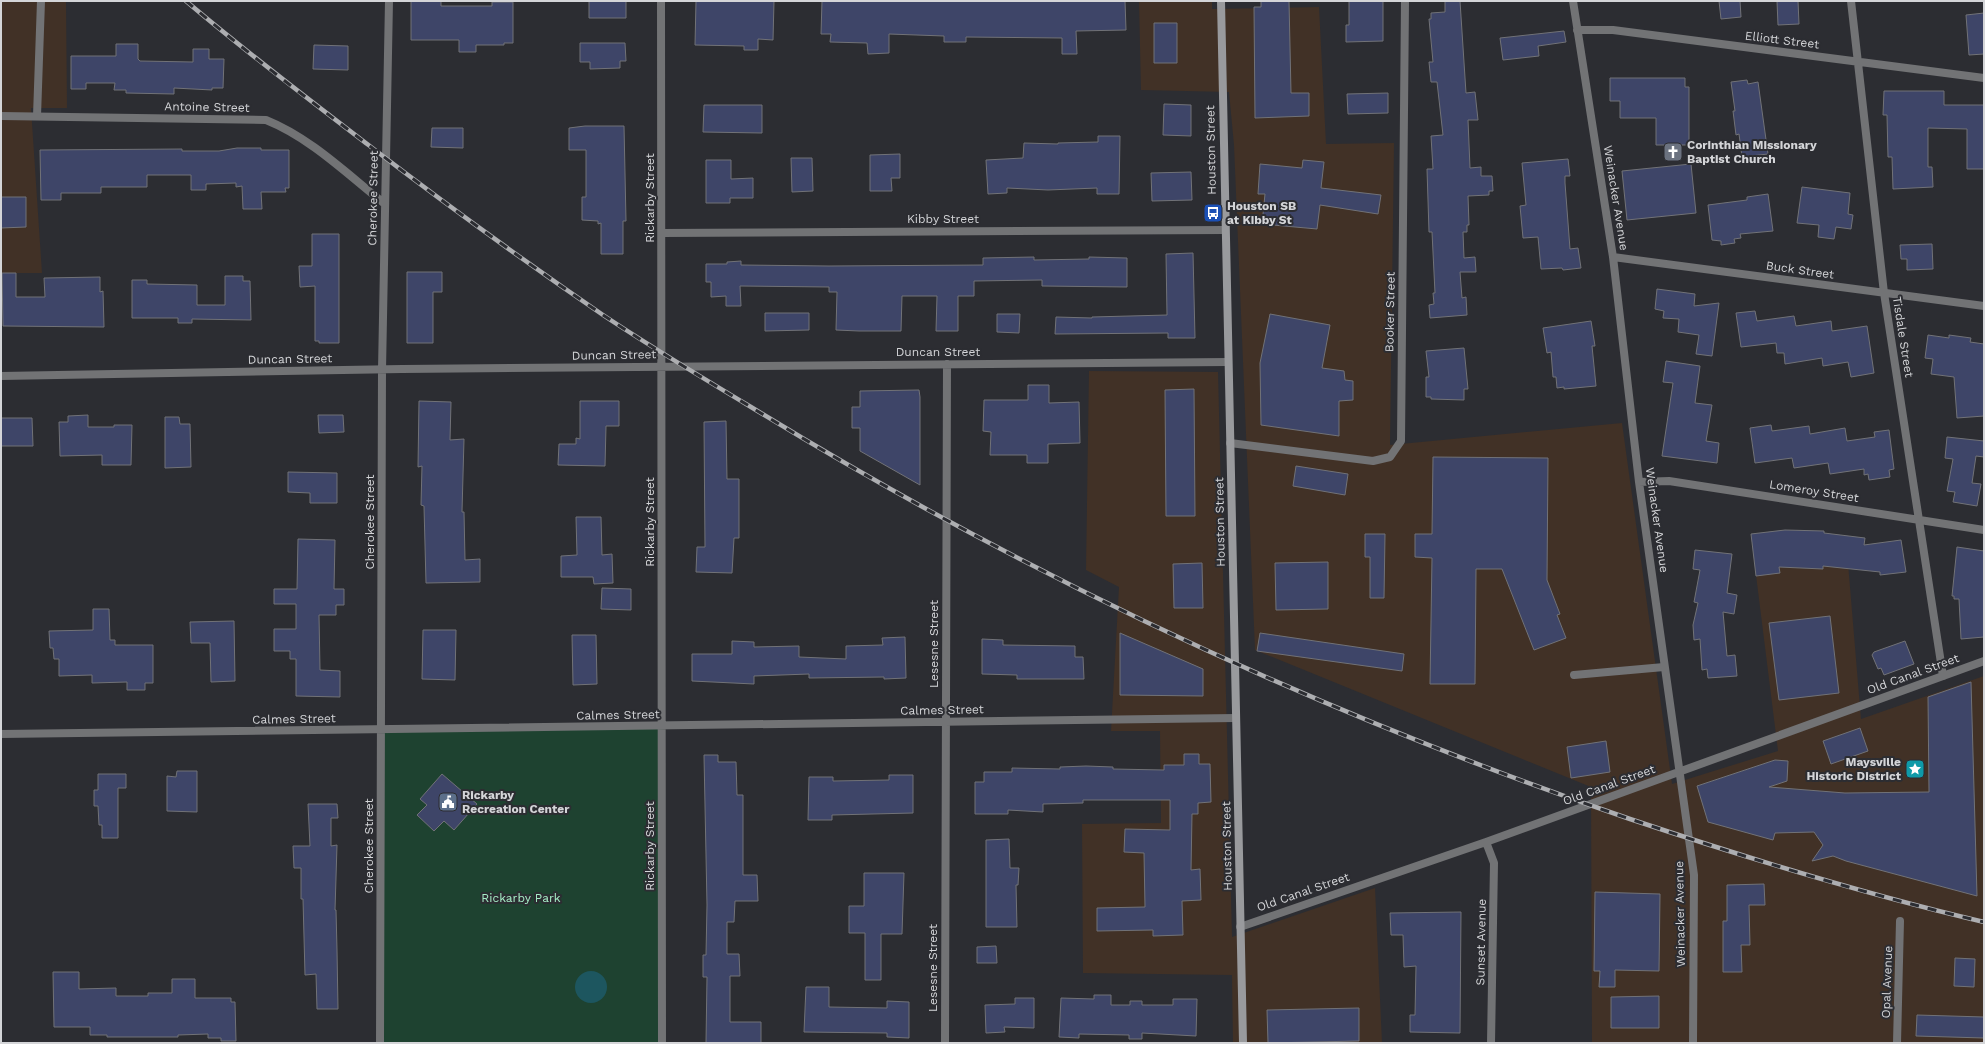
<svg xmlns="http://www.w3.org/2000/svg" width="1985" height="1044" font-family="'Work Sans',sans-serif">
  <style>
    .commercial { fill: #413126 }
    .green { fill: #1e4230 }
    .water { fill: #1d565f }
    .building { fill: #3e4568; stroke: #717277 }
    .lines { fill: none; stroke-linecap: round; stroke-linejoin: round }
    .lane { stroke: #727375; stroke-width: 8 }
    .street { stroke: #727375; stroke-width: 8 }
    .secondary { stroke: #999a9d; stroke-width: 8 }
    .rail-casing { stroke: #adaeb1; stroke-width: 4.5 }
    .rail { stroke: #2c2d32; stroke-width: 3; stroke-dasharray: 9; stroke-linecap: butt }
    .labels { text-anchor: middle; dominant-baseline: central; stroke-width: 4; stroke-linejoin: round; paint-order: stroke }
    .street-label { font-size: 12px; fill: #d4d5d8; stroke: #2c2d32 }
    .poi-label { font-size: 12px; font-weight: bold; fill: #d4d5d8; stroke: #2c2d32; text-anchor: start }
    .park-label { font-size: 12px; fill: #a6eec7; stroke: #2c2d32 }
  </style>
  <rect width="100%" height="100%" fill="#2c2d32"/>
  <path class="commercial" d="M1,1H105L66,2L67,108H31L42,273H1Z
    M1139,1H1212V9L1319,7L1326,144L1394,143L1390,445L1622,423L1672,784L1778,751L1755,567L1848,563L1861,719L1984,676V1043H1592L1591,787L1255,650L1234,145L1229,92L1141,90Z
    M1089,371L1218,372L1232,937L1375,888L1382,1043H1233L1232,975L1083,973L1082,824L1161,823L1160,731H1111L1119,587L1086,570Z"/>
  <path class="green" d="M663,726L662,1043H380L382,730Z"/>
  <path class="water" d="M575 987a16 16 0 1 1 32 0a16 16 0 1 1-32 0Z"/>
  <path class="building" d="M411,1H441V6H492V2H513V43H504V45H476V52H459V40H411Z
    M589,1H626V18H589Z
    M696,1H774L773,40L758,39V50H744V46L695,45Z
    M822,1H1125L1126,30L1076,31L1077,54H1062V38L966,37V42H944V36L889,34V53L868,54L867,43L830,42L831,34H821Z
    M1261,1H1289L1291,93H1309V116L1255,118L1254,7H1261Z
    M1349,1H1383V41L1346,42V25H1349Z
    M1445,1H1460L1466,93L1475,92L1478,120H1468L1470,168L1481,167V176H1492L1493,191H1489V195L1468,196L1469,225H1467V232H1463L1464,258L1475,257L1476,272H1460L1462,298L1466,297L1467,315L1430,318L1429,305L1434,304L1433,293H1435L1432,232H1429L1427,169H1433L1431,136L1443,135L1437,82H1431L1429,62H1433L1429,19H1431V13L1445,12Z
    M1719,1H1740L1741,17L1721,19Z
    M1777,1H1798L1799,24L1778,25Z
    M1984,13V54L1969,55L1966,15Z
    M1154,23H1177V63H1154Z
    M1564,31L1566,42L1538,46L1539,56L1503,60L1500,38Z
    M580,43H625L626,61H620V68L590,69V62H580Z
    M116,44H138V59L140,61L193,62V49H209V59H224L223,88H212V90L174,88V94L126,93V90H114L115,83H86V89H71V56H116Z
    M314,45L348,46V70L313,69Z
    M1610,78H1685V87H1689V145H1656V118H1620V101H1610Z
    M1747,80L1748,84L1758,82L1768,154L1742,157L1739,134L1736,135L1733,111H1735L1731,82Z
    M1884,91H1944V105H1984V169H1967V129L1928,128V167H1932L1933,187L1893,189L1892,157H1888L1887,115H1883Z
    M1388,93V113L1348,114L1347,94Z
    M1164,104L1191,105V136L1163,135Z
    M704,105H762V133L703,132Z
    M585,126H624L626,221H623V254H601V223L598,224V221L582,220V197H586V150H569V128Z
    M432,128H463V148L431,147Z
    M1098,136H1120L1119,194H1097V188L1048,190L1007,188V193L988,194L986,160L1023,158L1024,143L1058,144V143L1098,142Z
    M237,148H261V150H289V188H285L286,192H261L262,209H243L242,186L236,187V183L206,184V190H191V175H147V187H101V193H61V200H41L40,150L182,149V151H219Z
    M900,154V178H891L892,191H870V155Z
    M791,158H812L813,191L792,192Z
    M1568,159L1570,176H1565V183L1570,249L1578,248L1581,268L1563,270L1562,268L1541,269L1538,237L1523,238L1520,206L1526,205L1522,163Z
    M706,160H731V179L753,178V198H730V203H706Z
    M1303,160L1324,162L1321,188L1381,195L1378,214L1320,205L1317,229L1262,224L1265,194H1258L1260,164L1302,168Z
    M1691,164L1696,213L1627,220L1622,171Z
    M1191,172L1192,200L1152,201L1151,173Z
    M1802,187L1850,193L1848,214L1853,215L1851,229L1836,227L1834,239L1818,237L1819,225L1797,223Z
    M1768,194L1773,231L1740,234L1741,238L1734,239L1735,243L1721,245V241L1712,240L1708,205L1747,200V197Z
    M1,197H26V227L1,228Z
    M312,234H339V343H319V341H315V286L300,287L299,266H312Z
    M1932,244L1933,269L1907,270V259H1901L1900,245Z
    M1193,253L1195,338H1168V333L1055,334L1056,317L1092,318V317L1167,315L1166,254Z
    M1034,257V260L1089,259V257L1127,258V287L1042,286V280L974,281V296H958V331H936L937,296H902L901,331H859L836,330L837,292H829V287L740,286L741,306H726V296L711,297V282H706V264H727V262L741,261V265L829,266L983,265V258Z
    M407,272H442V292H433V343H407Z
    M2,273H16V297H45L44,278L100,277V292L103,291L104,327L3,326Z
    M225,276H243V281H250L251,320L192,319V323H178V318H132V280H147V284L197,285V305H225Z
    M1657,289L1695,294L1694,306L1719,303L1712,356L1696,354L1699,335L1678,332L1679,319L1663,318L1664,311L1655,309Z
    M1755,311L1757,321L1794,316L1796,326L1831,321L1832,331L1867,326L1874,373L1851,377L1848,362L1823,366L1822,358L1785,364L1784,353H1777L1776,343L1741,347L1736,313Z
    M765,313H809V330L765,331Z
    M997,314H1020L1019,333L997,332Z
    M1270,314L1330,325L1322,368L1344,371L1345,380L1353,381V400L1339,401V436L1261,425L1260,363Z
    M1591,321L1595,346H1592L1596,386L1564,389V387L1557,388L1556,377H1553L1551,352L1547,353L1543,328Z
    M1928,335L1949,338V335L1971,338L1970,342L1984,344V416L1957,418L1954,377L1931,374L1933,359L1925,358Z
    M1464,348L1468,389H1464V400L1431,399V397H1426V377H1429L1426,351Z
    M1666,361L1700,366L1695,403L1712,405L1706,441L1719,443L1717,463L1662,456L1673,383L1663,382Z
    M1028,385H1049V403L1079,402L1080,443L1048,444V463H1027V455H990L991,432L983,431L984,400H1028Z
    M1194,389L1195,516H1166L1165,390Z
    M919,390L920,397V485L860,451V428H852V407H860V391Z
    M419,401L451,402L450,440L464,439L462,512H464L465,560L480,559V582L426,583L424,506L421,505L422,466L418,467Z
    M580,401H619V426H606L605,466L558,465L559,444H576V438L580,439Z
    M88,415V427H114V425H132L131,465H102V455L60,456L59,422H68V416Z
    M318,415H343L344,432L319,433Z
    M165,417H179L180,424H190L191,467L165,468Z
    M1,418H32L33,446H1Z
    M726,421L727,479H739V538H734L732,573L696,572L697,547H705L704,422Z
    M1771,425L1772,431L1809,426L1810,434L1845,428L1847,441L1875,437L1874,432L1889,430L1894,469L1889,470L1890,477L1869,480L1868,474L1864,475V469L1830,474L1828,463L1794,468L1792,458L1755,463L1750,428Z
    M1947,437L1984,441V457L1976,456L1972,483L1981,484L1977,506L1953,502L1955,492L1947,491L1953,459L1945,458Z
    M1433,457L1548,458L1547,580L1560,614L1557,615L1566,638L1534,650L1502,569H1476L1475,684H1430L1432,558L1415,557V534H1432Z
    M1296,466L1348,474L1345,495L1293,486Z
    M288,472L337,473V503H310V493L288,492Z
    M576,517H601L602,555L612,554L613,583L594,584L593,577H561V556L577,555Z
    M1785,530L1824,531V533L1865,538L1864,545L1901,540L1906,572L1880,575V572L1823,566V569L1779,567L1780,573L1756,576L1751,534Z
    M1365,534H1385L1384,598H1370V557H1365Z
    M298,539L335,540L334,589H344V605H336V615H319L320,670L340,671V697L296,696V659H290V651H274V629H296V604H274V589H297Z
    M1957,547L1984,551V637L1961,639L1959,599H1954V596H1952Z
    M1695,550L1732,554L1727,593L1737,595L1734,614L1723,612L1727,656L1735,655L1737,676L1708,678L1707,669L1702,670L1700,639L1694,640L1693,625L1698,603L1694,602L1700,570L1693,569Z
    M1328,562V609L1276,610L1275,563Z
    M1202,563L1203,608H1174L1173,564Z
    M602,588L631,589V610L601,609Z
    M93,609H109L110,640H115V645H153V683H145V690H127V682L92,683V675L59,676V659H54L53,648H50L49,631L93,630Z
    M1830,616L1839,693L1779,700L1769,623Z
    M234,621L235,681L211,682L210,643H191L190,622Z
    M423,630H456L455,680L422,679Z
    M1120,633L1203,669V696L1120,695Z
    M1260,633L1404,654L1402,671L1257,651Z
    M572,635H596L597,684L573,685Z
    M905,637L906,678L884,679V677L809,678V674L754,676V684L692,681V654H732V641L754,642V647L799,646V657L846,659V646L883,645L882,638Z
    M982,639L1003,640V645L1075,646V657H1083L1084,679H1017V675L982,674Z
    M1905,641L1914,664L1884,675L1881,668L1878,669L1872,655L1874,652Z
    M1971,682L1977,896L1846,861L1833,856L1812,861L1823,845L1814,832L1775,833L1773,840L1708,822L1697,786L1775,760L1788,761L1787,781L1769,787L1845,793L1929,792L1928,697Z
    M1860,728L1868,751L1831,764L1823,741Z
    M1606,741L1610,772L1571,778L1567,747Z
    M1184,754H1199V764H1210L1211,802L1198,803V814H1192L1191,870L1200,869L1201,900L1182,901L1183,935L1153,936V930L1097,931V908L1145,907L1144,853L1124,852L1125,829L1170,830V800H1083V803L1043,804V812L1008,810V814H975V782H984V772H1012V768L1060,769V767L1086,766L1113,767V769L1164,770V765H1184Z
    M704,755H718V762H736L737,795H743V875H757L758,901H735L734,922H727V954H739L740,976H730V1022H761V1043H706L707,977H703V955H706L707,905Z
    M177,771H197V812L167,811V776L176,777Z
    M98,774H126V788H118V838H102V825H99L98,806H94V790H98Z
    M442,774L477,804L454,830L444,821L434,831L417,815L427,805L420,799Z
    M889,775H913V813L832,815V820H808L809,777H833V781L889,780Z
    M308,804H337L338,818H331V846L337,845L335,910H336L337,950L338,1009H317L316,974L305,975L303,899H301V868H294L293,846H310Z
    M1009,839L1010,868H1019L1018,885H1016L1017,927H986V840Z
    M864,873H904L902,934H881V980H865V933H849V906H864Z
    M1764,884L1765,905H1749L1750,945H1741L1742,972H1723V921H1727V885Z
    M1595,892L1660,894L1659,971L1615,970V987H1599L1600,971H1594Z
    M1461,912L1460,1033L1410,1032V1015H1415L1416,966L1404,967L1403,935H1391L1390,913Z
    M996,946L997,963H977V947Z
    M1955,958L1975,959L1974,987L1954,986Z
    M53,972H79V989L116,988V996H148V993H172V979H195V998H231V1002H235L236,1041H221V1038H208V1034L178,1035V1037H107V1035H90V1027H54Z
    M806,987H829V1007L887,1008V1001L909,1002V1038L887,1037V1033L804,1032Z
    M1094,995H1111V1005H1130V1001H1142V1005H1173V999H1197L1196,1036L1142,1033V1039H1129V1035L1079,1034V1038L1059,1037L1061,998L1094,999Z
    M1659,996V1028H1611V997Z
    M1015,998H1034V1028L1004,1027L1005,1032L986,1033L985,1005L1015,1004Z
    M1359,1008V1041L1268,1043L1267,1010Z
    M1917,1015L1984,1017V1038L1916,1036Z"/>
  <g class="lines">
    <path class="lane" d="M37,116L41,1
      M1574,675L1664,667"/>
    <path class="street" d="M661,1L662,1043
      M1573,1L1613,257L1639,482L1694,875L1693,1043
      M1851,1L1884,293L1943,676
      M1577,30H1613L1984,78
      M1,116L266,120C311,138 348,175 385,204
      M662,233L1225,230
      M1613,257L1984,306
      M1,376L402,369L1228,362
      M1230,443L1373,461L1390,457L1401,441L1405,1
      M1639,482L1669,481L1984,530
      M1,734L1236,718
      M1486,842L1494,863L1491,1043
      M1240,927L1486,842L1984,661
      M380,1043L382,370L389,1
      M945,1043L947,364
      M1897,1043L1900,921"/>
    <path class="secondary" d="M1221,1L1243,1043"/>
    <defs>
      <path id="rail" d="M186,1C246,52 308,99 371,147C447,205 524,261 603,315C651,347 701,377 751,407C1028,577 1322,714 1630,819C1747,858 1864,894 1984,922"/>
    </defs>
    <use href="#rail" class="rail-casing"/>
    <use href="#rail" class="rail"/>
  </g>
  <defs>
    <symbol id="church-square" viewBox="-11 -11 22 22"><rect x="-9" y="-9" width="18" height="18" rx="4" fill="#6b7280" stroke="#2c2d32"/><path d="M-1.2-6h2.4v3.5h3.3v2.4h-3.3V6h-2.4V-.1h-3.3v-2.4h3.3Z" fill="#fff"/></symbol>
    <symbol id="bus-square" viewBox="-11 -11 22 22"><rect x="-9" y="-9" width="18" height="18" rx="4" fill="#1a4fb4" stroke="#2c2d32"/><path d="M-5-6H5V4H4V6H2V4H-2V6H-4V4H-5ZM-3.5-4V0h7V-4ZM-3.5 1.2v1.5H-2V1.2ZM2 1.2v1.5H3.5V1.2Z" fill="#fff"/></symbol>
    <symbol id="sight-square" viewBox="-11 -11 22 22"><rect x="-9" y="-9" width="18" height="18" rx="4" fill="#0f9aa8" stroke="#2c2d32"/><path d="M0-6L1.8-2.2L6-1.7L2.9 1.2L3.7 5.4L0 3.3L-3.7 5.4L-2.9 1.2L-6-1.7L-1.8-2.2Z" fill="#fff"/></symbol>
    <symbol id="civic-square" viewBox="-11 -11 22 22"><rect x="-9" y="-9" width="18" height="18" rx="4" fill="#5c6f8a" stroke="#2c2d32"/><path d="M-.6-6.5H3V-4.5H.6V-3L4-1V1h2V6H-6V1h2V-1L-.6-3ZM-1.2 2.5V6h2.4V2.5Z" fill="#fff"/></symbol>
  </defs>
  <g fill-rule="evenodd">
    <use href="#church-square" x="1662" y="141" width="22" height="22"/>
    <use href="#bus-square" x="1202" y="202" width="22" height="22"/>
    <use href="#sight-square" x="1904" y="758" width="22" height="22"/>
    <use href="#civic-square" x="437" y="791" width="22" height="22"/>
  </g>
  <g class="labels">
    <g class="street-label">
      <text transform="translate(1782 40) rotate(7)">Elliott Street</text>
      <text transform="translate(207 107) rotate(1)">Antoine Street</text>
      <text transform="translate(1211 150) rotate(-91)">Houston Street</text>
      <text transform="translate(373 198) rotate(-89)">Cherokee Street</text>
      <text transform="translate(650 198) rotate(-90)">Rickarby Street</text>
      <text transform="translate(1616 198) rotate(81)">Weinacker Avenue</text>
      <text x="943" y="219">Kibby Street</text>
      <text transform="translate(1800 270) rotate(8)">Buck Street</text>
      <text transform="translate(1390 312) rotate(-89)">Booker Street</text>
      <text transform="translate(1903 337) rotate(81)">Tisdale Street</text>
      <text x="938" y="352">Duncan Street</text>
      <text transform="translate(614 355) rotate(-1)">Duncan Street</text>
      <text transform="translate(290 359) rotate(-1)">Duncan Street</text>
      <text transform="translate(1814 491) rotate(9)">Lomeroy Street</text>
      <text transform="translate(1657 520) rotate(82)">Weinacker Avenue</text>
      <text transform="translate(370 522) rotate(-90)">Cherokee Street</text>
      <text transform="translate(650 522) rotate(-90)">Rickarby Street</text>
      <text transform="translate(1220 522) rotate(-91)">Houston Street</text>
      <text transform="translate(934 644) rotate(-90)">Lesesne Street</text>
      <text transform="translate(1913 674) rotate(-20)">Old Canal Street</text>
      <text transform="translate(942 710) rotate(-1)">Calmes Street</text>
      <text transform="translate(618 715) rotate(-1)">Calmes Street</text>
      <text transform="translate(294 719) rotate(-1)">Calmes Street</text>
      <text transform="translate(1609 785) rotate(-20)">Old Canal Street</text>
      <text transform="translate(369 846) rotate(-90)">Cherokee Street</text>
      <text transform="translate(650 846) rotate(-90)">Rickarby Street</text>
      <text transform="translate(1227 846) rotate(-91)">Houston Street</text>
      <text transform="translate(1303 892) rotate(-19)">Old Canal Street</text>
      <text transform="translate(1680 914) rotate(-91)">Weinacker Avenue</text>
      <text transform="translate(1481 942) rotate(-89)">Sunset Avenue</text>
      <text transform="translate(933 968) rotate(-90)">Lesesne Street</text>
      <text transform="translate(1887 982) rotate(-88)">Opal Avenue</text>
    </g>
    <g class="poi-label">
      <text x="1687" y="145">Corinthian Missionary<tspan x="1687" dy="14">Baptist Church</tspan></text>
      <text x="1227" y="206">Houston SB<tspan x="1227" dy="14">at Kibby St</tspan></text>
      <text x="1901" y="762" text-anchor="end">Maysville<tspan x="1901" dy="14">Historic District</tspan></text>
      <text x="462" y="795">Rickarby<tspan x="462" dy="14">Recreation Center</tspan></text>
    </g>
    <g class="park-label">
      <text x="521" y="898">Rickarby Park</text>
    </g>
  </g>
  <rect width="1985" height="1044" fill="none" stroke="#d4d5d8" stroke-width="4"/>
</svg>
